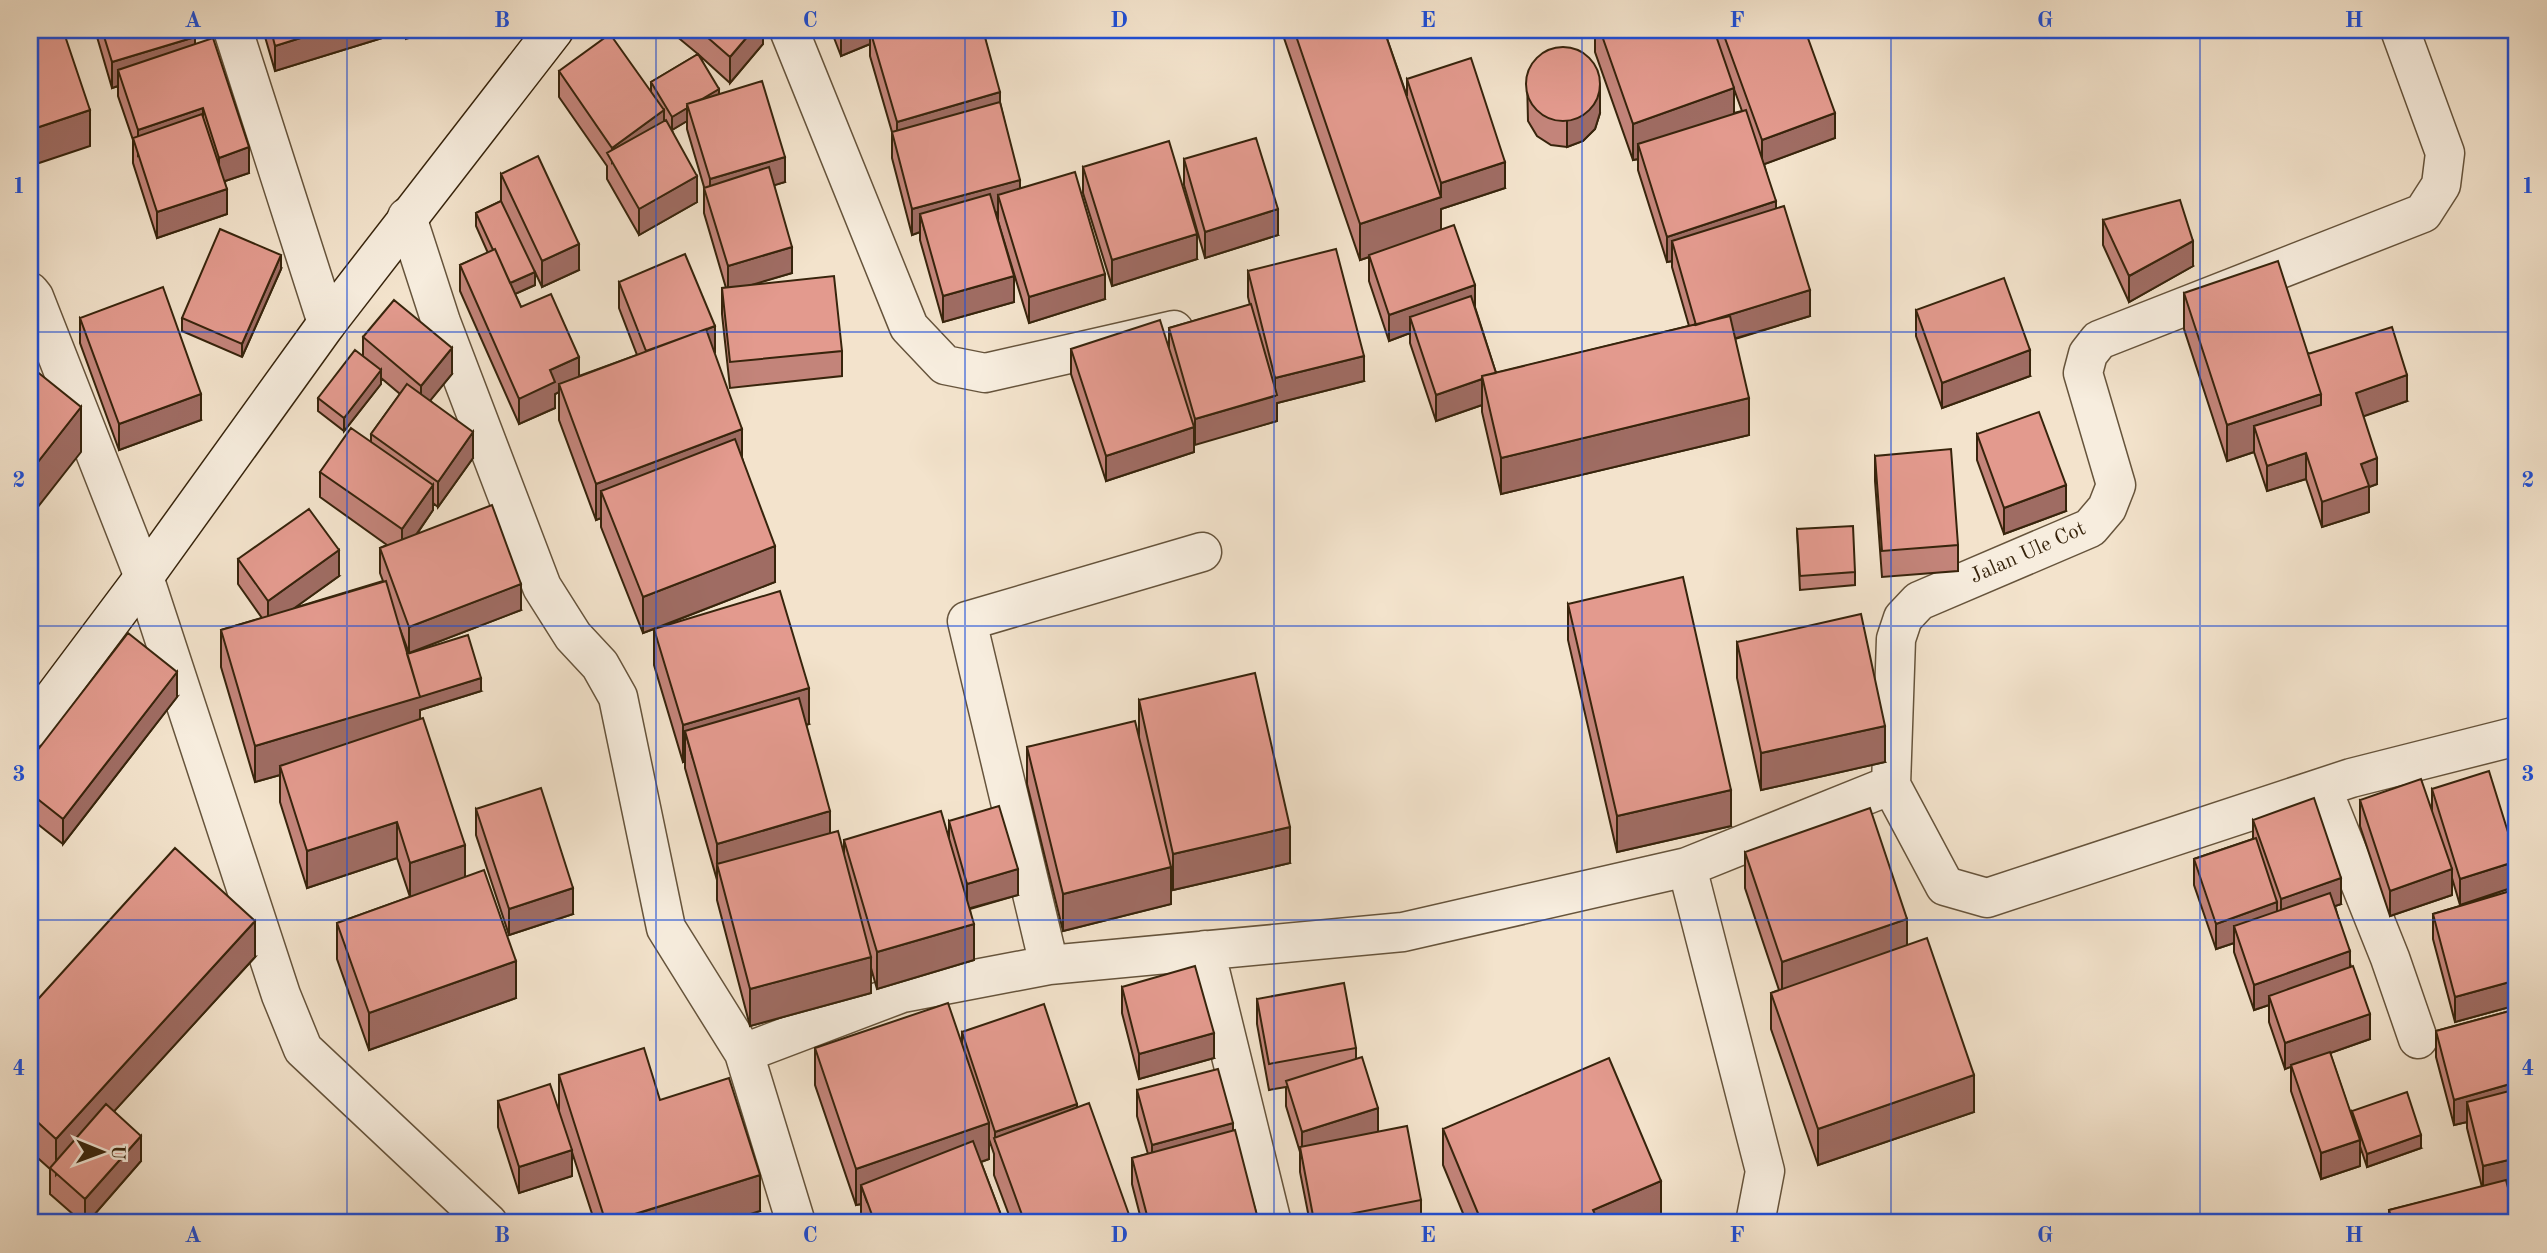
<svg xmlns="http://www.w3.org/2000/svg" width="2547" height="1253" font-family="'Old Standard TT',serif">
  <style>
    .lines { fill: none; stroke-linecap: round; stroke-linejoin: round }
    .minor-casing { stroke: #66543c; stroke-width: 41 }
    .secondary-casing { stroke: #37240c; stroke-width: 41 }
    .minor { stroke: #f7edde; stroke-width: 38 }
    .secondary { stroke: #f7edde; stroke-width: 38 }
    .wall { fill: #c3847a; stroke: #37240c; stroke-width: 2; fill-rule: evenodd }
    .shaded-wall { fill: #9f6c63; stroke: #37240c; stroke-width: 2 }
    .building { fill: #e39a8e; stroke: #37240c; stroke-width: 2 }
    .grid { fill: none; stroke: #1d4ed8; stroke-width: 2; stroke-opacity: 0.55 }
    .labels { text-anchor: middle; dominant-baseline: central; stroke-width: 7; stroke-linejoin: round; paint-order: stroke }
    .street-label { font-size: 21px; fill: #37240c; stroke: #f7edde }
    .neatline { fill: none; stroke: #1d4ed8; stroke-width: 2.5 }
    .grid-label { font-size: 23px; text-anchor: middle; font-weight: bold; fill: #1d4ed8 }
  </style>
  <rect width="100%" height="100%" fill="#f3e3cc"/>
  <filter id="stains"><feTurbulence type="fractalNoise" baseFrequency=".00286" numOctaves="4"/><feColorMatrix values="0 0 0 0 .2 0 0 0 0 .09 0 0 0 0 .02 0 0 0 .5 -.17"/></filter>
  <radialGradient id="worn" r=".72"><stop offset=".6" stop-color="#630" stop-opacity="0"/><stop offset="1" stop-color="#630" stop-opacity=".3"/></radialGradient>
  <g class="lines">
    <defs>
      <path id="minor" d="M233,30L327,323
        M789,30L909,327L945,365L985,373L1174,330
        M407,217L441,322L542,587L573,636L600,665L618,697L666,928L744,1053L796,1223
        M30,292L34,297L144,577L281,995L303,1049L488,1223
        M1891,785L1896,639L1903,618L1919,601L2090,528L2107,508L2116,485L2083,373L2088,354L2099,340L2423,213L2441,185L2445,153L2400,30
        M1891,785L1945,886L1987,898L2351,778L2517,736
        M2322,788L2390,958L2418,1039
        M1687,867L1765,1171L1755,1223
        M1205,950L1272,1223
        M1049,965L967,621L1202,552
        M744,1053L902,993L1049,965L1403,932L1687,867L1891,785"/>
      <path id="secondary" d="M30,729L144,577L327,323L554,30"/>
    </defs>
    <use href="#minor" class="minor-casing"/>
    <use href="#secondary" class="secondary-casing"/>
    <use href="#minor" class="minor"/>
    <use href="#secondary" class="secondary"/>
  </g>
  <path class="wall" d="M95,30H193L195,44L249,173L225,181L227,214L157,238L133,163V140L118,96V86L112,88Z
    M263,30H392V35L275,71Z
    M669,30H763V44L730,83L699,55L719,94L785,182L774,185L792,273L750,285L842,351V376L730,388L722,314V288H726L704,213V187L687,129V121L672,130L697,202L639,235L607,179V166L559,97V71L651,92V82L698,54Z
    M831,30H983L1020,188L1105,299L1029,323L998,221V212H996L1014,302L943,322L920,240V232L912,235L892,158V132L870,56V44L841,56Z
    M1284,30H1384L1407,96V79L1505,188L1441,209V230L1475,307L1496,373L1689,326L1672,267V261L1667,262L1638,170V159L1633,160L1595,52V39L1593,30H1714L1715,35V30H1805L1835,138L1764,164L1776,209L1810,316L1735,339L1749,435L1501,494L1482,412V405L1436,421L1410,343V333L1389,341L1369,281V257L1360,260L1284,38ZM1734,89L1742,111L1734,113Z
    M1527,79L1600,113L1595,129L1583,141L1567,147L1551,145L1537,136L1528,121Z
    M1184,159L1278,235L1205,258L1184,185Z
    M1083,167L1197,259L1112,286L1083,193Z
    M501,174L579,270L542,287L535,272V285L515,294L521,307L579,376L637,355L619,308V282L714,352L775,582L657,628L809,724L806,725L830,833L844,853V840L949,838V821L1018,895L970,909L974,960L877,989L871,968V993L750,1026L717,900V880L685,768V761L683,762L654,665V629L643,633L601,527V518L596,520L559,420V392L555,394V408L519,424L460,291V265L488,253L476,226V213L501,201Z
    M2103,220L2193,266L2129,302L2103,245Z
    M281,269L242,357L182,331V318Z
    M1248,271L1364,381L1277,403V421L1194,444V452L1106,481L1071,374V349L1169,348V328L1250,305L1248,297Z
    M2184,293L2407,401L2363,416L2377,484L2369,487V512L2322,527L2306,479L2267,491L2254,452L2227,461L2184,329Z
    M1916,310L2030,376L1942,408L1916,336Z
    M80,318L201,420L119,450L80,343Z
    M363,337L452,374L430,400L473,458L438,507L433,503V510L417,534L521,610L409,653L400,629L407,654L481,691L420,710V719L465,877L516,998L369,1050L337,959V923L410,897L397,858L307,888L280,802V775L255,782L221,667V630L262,618L238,584V559L339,576L294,608L383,581L380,573V548L387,545L320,497V472L371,442V434L400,394L381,378V384L344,431L318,411V398L363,356Z
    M1977,434L2066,511L2004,534L1977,460Z
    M1875,456L1958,545V571L1882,577L1875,481Z
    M1797,529L1855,572V585L1800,590Z
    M1568,604L1731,826L1617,852L1568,640Z
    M1737,642L1885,762L1761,790L1737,678Z
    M177,697L63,844L30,818V760Z
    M1139,700L1290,863L1173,890L1171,882V904L1063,931L1027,784V747L1139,736Z
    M2432,789L2517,860V886L2460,905L2452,878V895L2390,916L2360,826V800L2432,811Z
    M2517,793V849L2512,831V795Z
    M476,809L573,914L509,935L476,835Z
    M2253,820L2341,904L2335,906L2370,1039L2330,1053L2352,1118V1111L2421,1148L2367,1167L2360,1146V1166L2321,1179L2291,1091V1066L2285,1069L2269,1022V1005L2254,1010L2234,952V943L2216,949L2194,885V859L2253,839Z
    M1745,852L1907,945L1974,1112L1818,1165L1771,1029V993L1779,990L1745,888Z
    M2517,889V1005L2455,1022L2433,939V914Z
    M255,957L114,1111L141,1161L87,1223H83L50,1194V1169L30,1151V1008Z
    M1122,987L1214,1058L1139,1079L1122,1013Z
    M1257,999L1356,1048V1059L1378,1131L1421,1200V1223H1310L1300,1172V1152L1286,1106V1087L1269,1090L1257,1024Z
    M2517,1009V1183L2507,1186L2517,1223H2389V1210L2482,1187L2467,1128V1122L2454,1125L2436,1057V1031Z
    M962,1032L1077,1108L1132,1223H1012L994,1175V1154L989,1139V1159L981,1162L1004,1223H861V1204L856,1205L815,1085V1048L962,1044Z
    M559,1075L660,1100L760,1211L722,1223H595L572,1152V1176L519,1193L498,1127V1101L559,1110Z
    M1137,1090L1233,1131L1259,1223H1142L1132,1184V1158L1148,1154L1137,1116Z
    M1443,1129L1661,1218L1648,1223H1467L1443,1165Z"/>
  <path class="shaded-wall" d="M326,30H392V35L275,71V46Z
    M406,30H435L406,39Z
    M753,30H763V44L730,83V57Z
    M841,30H903H870V44L841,56Z
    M195,37V63L118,70V86L112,88V62Z
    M1600,87V113L1595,129L1583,141L1567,147V121Z
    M1734,88V125L1638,144V159L1633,160V124Z
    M719,89V103L688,107Z
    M1000,92V118L897,148V122Z
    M203,108V134L138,156V130Z
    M687,108V121L672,130V117Z
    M90,110V146L30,166V130Z
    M664,110V136L612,163V148Z
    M1835,113V138L1762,165V140Z
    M249,147V173L219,183V158Z
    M785,157V182L710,205V179Z
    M1505,162V188L1441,209V233L1360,260V224L1441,197V183Z
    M697,176V202L639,235V209Z
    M1020,180V206L998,195V212L925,231L920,214V232L912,235V209Z
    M227,189V214L157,238V212Z
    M1776,201V227L1672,241V261L1667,262V237Z
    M1278,209V235L1205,258V232Z
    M1197,234V259L1112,286V260Z
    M2193,241V266L2129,302V276Z
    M579,244V270L542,287V261Z
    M792,247V273L728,292V266Z
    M281,255V269L242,357V344Z
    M535,272V285L508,297V284Z
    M1105,274V299L1029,323V297Z
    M1014,276V302L943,322V296Z
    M1475,285V311L1410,317V333L1389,341V315Z
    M1810,290V316L1696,350V325Z
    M715,326V352L647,354Z
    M452,348V374L421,412V386Z
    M2030,350V376L1942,408V383Z
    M1364,356V381L1277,403V421L1195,445V419L1275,396V378Z
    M579,357V383L559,384V392L555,394V408L519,424V399L550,370Z
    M381,370V384L344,431V418Z
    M2407,375V401L2356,419V393Z
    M1482,379V405L1436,421V395Z
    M201,394V420L119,450V424Z
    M2321,394V430L2254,426V452L2227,461V425Z
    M1749,398V435L1501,494V458Z
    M81,407V452L30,517V472Z
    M1194,427V452L1106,481V456Z
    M742,429V465L601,491V518L596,520V484Z
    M473,432V458L438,507V482Z
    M2306,453V479L2267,491V466Z
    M2377,458V484L2369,487V512L2322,527V502L2361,464Z
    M433,485V510L402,555V529Z
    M2066,485V511L2004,534V508Z
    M775,546V582L643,633V597Z
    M339,550V576L268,627V601Z
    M521,584V610L409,653V627Z
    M177,672V697L63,844V819Z
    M481,678V691L420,710V733L280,766V775L255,782V746Z
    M809,688V724L693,759L685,731V761L683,762V725Z
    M1885,726V762L1761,790V753Z
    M1731,790V826L1617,852V816Z
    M830,811V848L717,864V880V844Z
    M397,822V858L307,888V851Z
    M1290,827V863L1173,890V854Z
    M465,845V881L410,899V863Z
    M2517,861V886L2460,905V879Z
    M1171,867V904L1063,931V894Z
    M1018,869V895L967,909V884Z
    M2452,869V895L2390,916V891Z
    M2341,878V904L2281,925V899Z
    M573,888V914L509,935V909Z
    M2277,902V928L2234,926V943L2216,949V924Z
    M1907,919V955L1782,999V962Z
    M255,921V957L56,1175V1139Z
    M974,924V960L877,989V952Z
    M2350,951V977L2269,996V1005L2254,1010V985Z
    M871,957V993L750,1026V989Z
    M516,961V998L369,1050V1013Z
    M2517,980V1005L2455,1022V997Z
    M2370,1014V1039L2285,1069V1043Z
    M1214,1033V1058L1139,1079V1054Z
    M1974,1075V1112L1818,1165V1129Z
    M2517,1082V1107L2467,1102V1122L2454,1125V1100Z
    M1077,1104V1129L995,1141V1132Z
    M1378,1108V1134L1302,1158V1132Z
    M989,1123V1159L867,1202L861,1185V1204L856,1205V1169Z
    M1233,1123V1149L1152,1171V1145Z
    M2421,1135V1148L2367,1167V1154Z
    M141,1136V1161L87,1223H85V1199Z
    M2360,1140V1166L2321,1179V1153Z
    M572,1150V1176L519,1193V1167Z
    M2517,1158V1183L2483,1192V1166Z
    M760,1175V1211L722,1223H607Z
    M1661,1181V1218L1648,1223H1593V1210Z"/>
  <path class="building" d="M30,30H63L90,110L30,130Z
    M102,30H193L195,37L112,62Z
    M271,30H326L275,46Z
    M699,30H753L730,57Z
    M870,30H983L1000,92L897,122Z
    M1294,30H1384L1441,197L1360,224Z
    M1600,30H1714L1734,88L1633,124Z
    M1722,30H1805L1835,113L1762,140Z
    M610,34L664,110L612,148L559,71Z
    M213,38L249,147L219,158L203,108L138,130L118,70Z
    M1526 84a37 37 0 1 1 74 0a37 37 0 1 1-74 0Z
    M698,54L719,89L702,99L687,104V108L672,117L651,82Z
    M1471,58L1505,162L1441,183L1407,79Z
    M762,81L785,157L710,179L687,104Z
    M1000,102L1020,180L912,209L892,132Z
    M1746,110L1776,201L1667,237L1638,144Z
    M202,114L227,189L157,212L133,138Z
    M666,120L697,176L639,209L607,153Z
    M1256,138L1278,209L1205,232L1184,159Z
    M1169,141L1197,234L1112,260L1083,167Z
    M538,156L579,244L542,261L501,174Z
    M769,167L792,247L728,266L704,188Z
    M1075,172L1105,274L1029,297L998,195Z
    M990,194L1014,276L943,296L920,214Z
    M2180,200L2193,241L2129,276L2103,220Z
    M501,201L535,272L510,283L495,249L493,250L476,213Z
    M1784,206L1810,290L1696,325L1672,241Z
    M1454,225L1475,285L1389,315L1369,255Z
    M220,229L281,255L242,344L182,318Z
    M495,249L521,307L551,294L579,357L550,370L555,382L519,399L460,265Z
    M1336,249L1364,356L1275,378L1248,271Z
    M685,254L715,326L646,351L619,282Z
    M2278,261L2321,394L2227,425L2184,293Z
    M834,276L842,351L730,362L722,288Z
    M2004,278L2030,350L1942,383L1916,310Z
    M163,287L201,394L119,424L80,318Z
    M1471,296L1496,373L1482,376V379L1436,395L1410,317Z
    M394,300L452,348L421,386L363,337Z
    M1251,304L1277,395L1195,419L1169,328Z
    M1730,316L1749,398L1501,458L1482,376Z
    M1160,320L1194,427L1106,456L1071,349Z
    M2392,327L2407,375L2356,393L2377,458L2361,464L2369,486L2322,502L2306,453L2267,466L2254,426L2321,405V394L2308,354Z
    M706,329L742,429L596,484L559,384Z
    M355,350L381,370L344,418L318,398Z
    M30,366L81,407L30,472Z
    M407,384L473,432L438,482L371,434Z
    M2039,412L2066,485L2004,508L1977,434Z
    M351,428L433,485L402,529L320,472Z
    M735,439L775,546L643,597L601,491Z
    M1951,449L1958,545L1882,551L1875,456Z
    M492,505L521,584L409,627L380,548Z
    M309,509L339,550L268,601L238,559Z
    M1853,526L1855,572L1800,576L1797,529Z
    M1683,577L1731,790L1617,816L1568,604Z
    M386,581L420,697L255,746L221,630Z
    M780,591L809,688L683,725L654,629Z
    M1861,614L1885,726L1761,753L1737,642Z
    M128,633L177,672L63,819L30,793V760Z
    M468,635L481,678L420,697L407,654Z
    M1255,673L1290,827L1173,854L1139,700Z
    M799,698L830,811L717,844L685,731Z
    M423,718L465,845L410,863L397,822L307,851L280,766Z
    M1135,721L1171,867L1063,894L1027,747Z
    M2489,771L2517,861L2460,879L2432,789Z
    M2421,779L2452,869L2390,891L2360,800Z
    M541,788L573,888L509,909L476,809Z
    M2517,793V812L2512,795Z
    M2314,798L2341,878L2281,899L2253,820Z
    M999,806L1018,869L967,884L949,821Z
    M1870,808L1907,919L1782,962L1745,852Z
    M941,811L974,924L877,952L844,840Z
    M838,831L871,957L750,989L717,864Z
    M2256,838L2277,902L2216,924L2194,859Z
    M175,848L255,921L56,1139L30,1115V1008Z
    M484,870L516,961L369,1013L337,923Z
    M2517,889V980L2455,997L2433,914Z
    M2330,893L2350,951L2254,985L2234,926Z
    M1927,938L1974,1075L1818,1129L1771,993Z
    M1195,966L1214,1033L1139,1054L1122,987Z
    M2353,966L2370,1014L2285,1043L2269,996Z
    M1344,983L1356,1048L1269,1064L1257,999Z
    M948,1003L989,1123L856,1169L815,1048Z
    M1044,1004L1077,1104L995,1132L962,1032Z
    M2517,1009V1082L2454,1100L2436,1031Z
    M644,1048L660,1100L729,1078L760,1175L606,1223L559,1075Z
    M2330,1052L2360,1140L2321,1153L2291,1065Z
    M1362,1057L1378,1108L1302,1132L1286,1081Z
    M1609,1058L1661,1181L1593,1210L1599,1223H1482L1443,1129Z
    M1218,1069L1233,1123L1152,1145L1137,1090Z
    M550,1084L572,1150L519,1167L498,1101Z
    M2517,1089V1158L2483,1166L2467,1102Z
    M2407,1092L2421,1135L2367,1154L2352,1111Z
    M1089,1103L1132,1223H1025L994,1138Z
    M106,1104L141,1136L85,1199L50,1168Z
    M1407,1126L1421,1200L1314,1221L1300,1147Z
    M1235,1130L1259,1223H1149L1132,1158Z
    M973,1141L1004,1223H875L861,1185Z
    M2506,1180L2517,1223H2393L2389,1210Z"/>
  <path class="grid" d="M347,30V1223M656,30V1223M965,30V1223M1274,30V1223M1582,30V1223M1891,30V1223M2200,30V1223M30,332H2517M30,626H2517M30,920H2517"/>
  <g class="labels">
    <g class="street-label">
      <text transform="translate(2028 553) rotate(-24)">Jalan Ule Cot</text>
    </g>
  </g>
  <rect width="2547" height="1253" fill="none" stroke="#f3e3cc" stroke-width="77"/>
  <g transform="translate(102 1152) rotate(91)" stroke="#f7edde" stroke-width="5" paint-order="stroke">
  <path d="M0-5L12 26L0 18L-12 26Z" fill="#37240c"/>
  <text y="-10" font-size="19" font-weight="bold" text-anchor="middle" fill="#37240c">U</text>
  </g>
  <rect x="38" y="38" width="2470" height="1176" class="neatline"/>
  <g class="grid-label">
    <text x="193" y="27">A</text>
    <text x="502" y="27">B</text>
    <text x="810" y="27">C</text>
    <text x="1119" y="27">D</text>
    <text x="1428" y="27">E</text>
    <text x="1737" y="27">F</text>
    <text x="2045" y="27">G</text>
    <text x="2354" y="27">H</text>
    <text x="19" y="193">1</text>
    <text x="2528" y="193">1</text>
    <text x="19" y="487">2</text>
    <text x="2528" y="487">2</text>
    <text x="19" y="781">3</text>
    <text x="2528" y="781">3</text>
    <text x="19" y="1075">4</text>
    <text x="2528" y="1075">4</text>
    <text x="193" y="1242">A</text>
    <text x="502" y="1242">B</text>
    <text x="810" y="1242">C</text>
    <text x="1119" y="1242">D</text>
    <text x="1428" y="1242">E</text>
    <text x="1737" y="1242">F</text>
    <text x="2045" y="1242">G</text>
    <text x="2354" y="1242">H</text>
  </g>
  <rect width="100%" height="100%" filter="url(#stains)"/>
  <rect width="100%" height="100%" fill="url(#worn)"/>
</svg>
